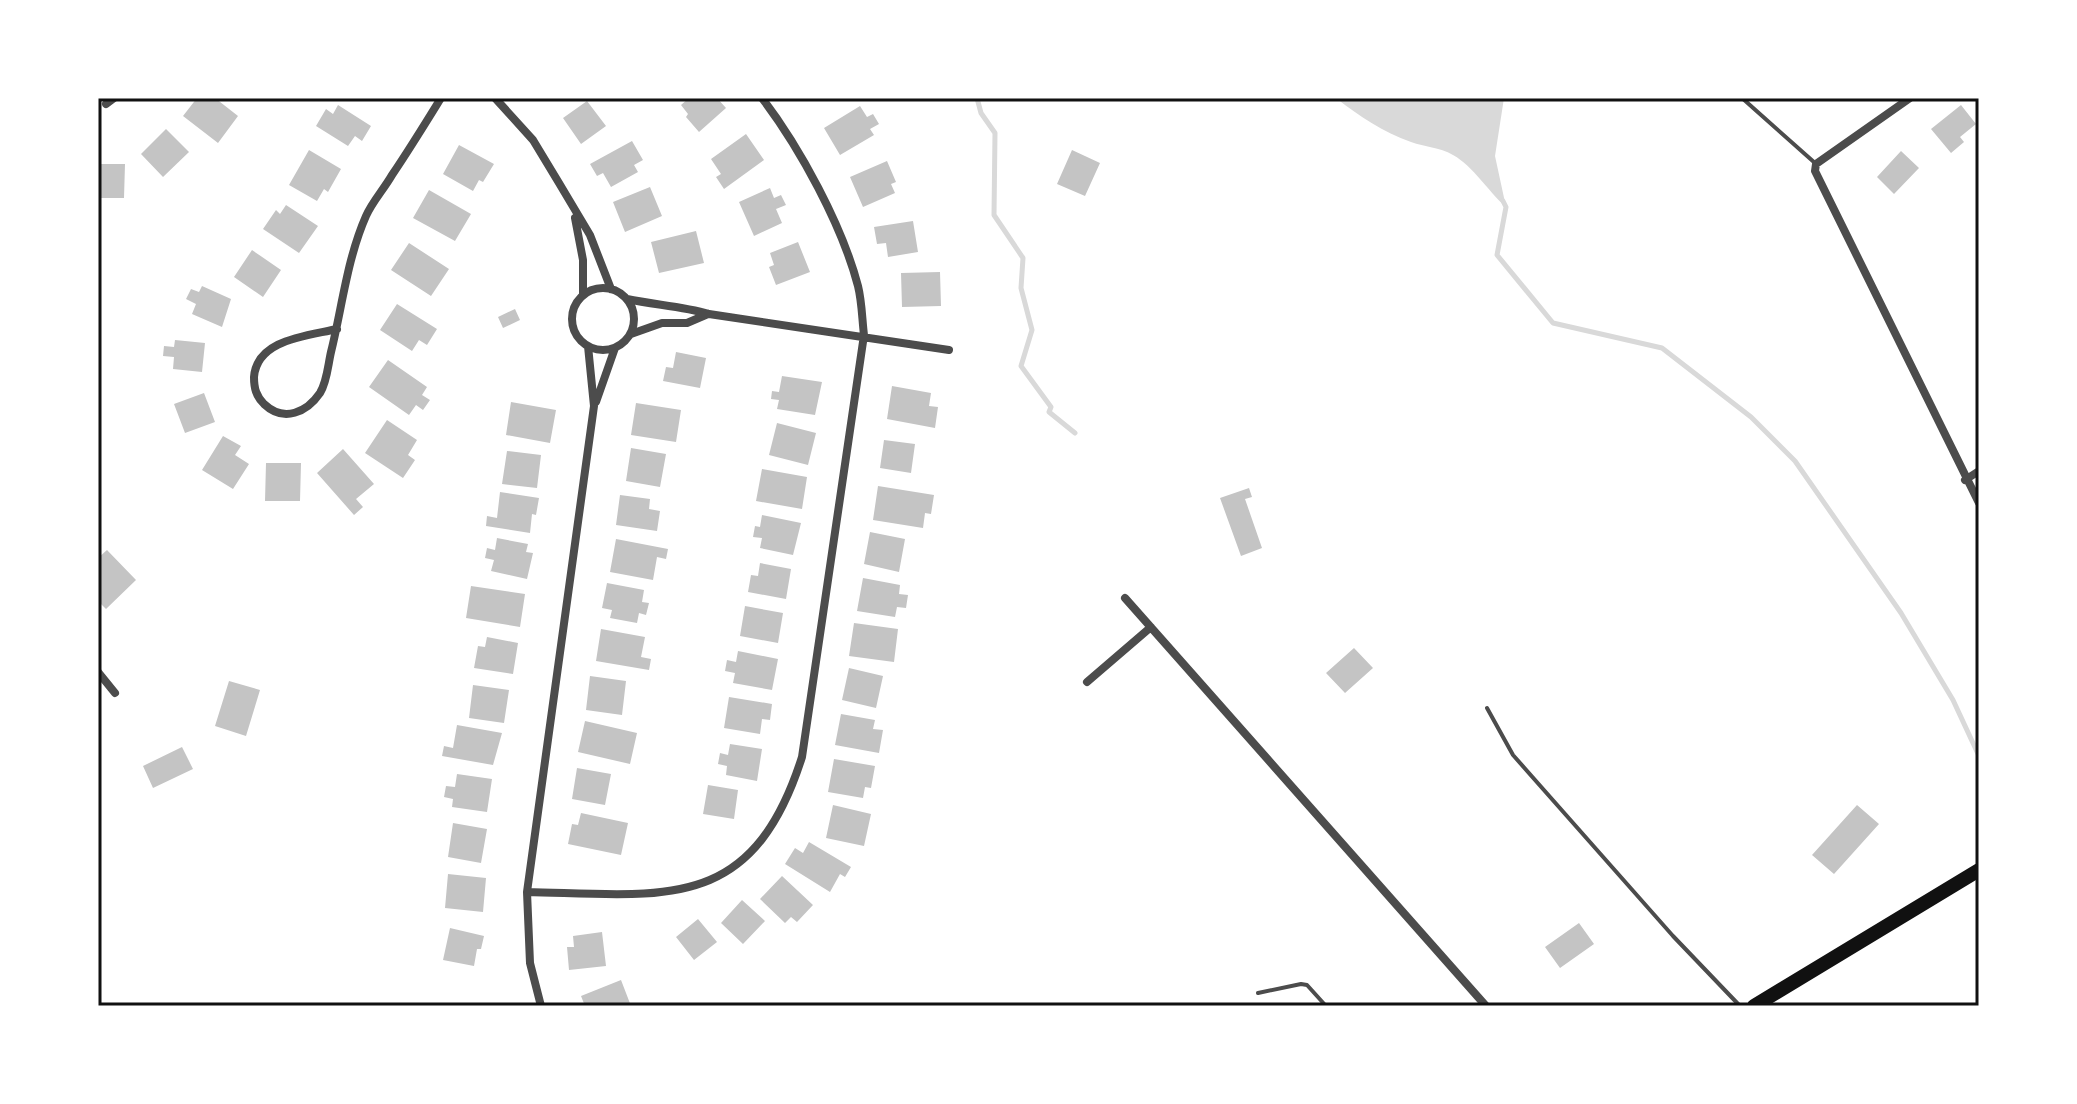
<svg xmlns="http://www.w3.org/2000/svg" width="2077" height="1104" font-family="Overpass,sans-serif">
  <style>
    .water { fill: #d9d9d9 }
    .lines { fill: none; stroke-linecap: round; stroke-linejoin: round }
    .stream { stroke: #d9d9d9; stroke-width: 5 }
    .building { fill: #c4c4c4 }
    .service { stroke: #4c4c4c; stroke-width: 4 }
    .minor { stroke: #4c4c4c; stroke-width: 8 }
    .primary { stroke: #111; stroke-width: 14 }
    .neatline { fill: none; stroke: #111; stroke-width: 3 }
  </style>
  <rect width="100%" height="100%" fill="#fff"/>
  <path class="water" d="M1336,98H1504L1495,156L1506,207C1487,190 1474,167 1453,155C1439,147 1425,147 1411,142C1383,132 1359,116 1336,98Z"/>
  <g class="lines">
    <path class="stream" d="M977,98L981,113L995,133L994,215L1023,258L1021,288L1032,330L1021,366L1051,407L1049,412L1075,433
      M1503,201L1506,207L1497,255L1553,323L1662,348L1751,417L1795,461L1901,613L1953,700L1979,756"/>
  </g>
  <path class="building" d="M197,98H215L238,116L218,143L183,116Z
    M689,98H717L726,108L699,132L686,117L688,114L681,105Z
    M587,101L606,126L581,144L563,118Z
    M338,105L371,126L362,141L355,136L348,146L316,126L326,109L333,114Z
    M1961,105L1976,124L1960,137L1964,142L1951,153L1931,129Z
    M860,106L867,117L873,114L879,124L870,129L874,135L840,155L824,128Z
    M166,129L189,152L163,177L141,154Z
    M746,134L764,160L724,189L716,177L721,174L711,159Z
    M632,141L643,160L634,165L638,172L611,187L603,173L597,176L590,164Z
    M459,145L494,164L483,182L479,180L473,191L443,174Z
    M309,150L341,169L328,192L324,189L317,201L289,185Z
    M1072,150L1100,163L1085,196L1057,184Z
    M1901,151L1919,168L1894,194L1877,177Z
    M887,161L896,182L891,184L895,193L863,207L850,177Z
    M98,164H125L124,198H98Z
    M650,187L662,216L625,232L613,202Z
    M770,188L774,198L781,195L786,205L776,209L782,223L754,236L739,202Z
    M429,190L471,214L455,241L413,218Z
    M286,205L318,226L299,253L263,229L276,210L280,214Z
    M913,221L918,252L888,257L886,243L877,244L874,227Z
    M696,231L704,263L659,273L651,242Z
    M798,242L810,272L776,285L769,267L774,265L770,253Z
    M409,243L449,269L431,296L391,270Z
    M252,250L281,270L263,297L234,277Z
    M940,272L941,306L902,307L901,273Z
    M202,286L231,299L222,327L192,314L196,304L186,299L191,289L199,292Z
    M397,304L437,329L427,345L419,340L412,351L380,330Z
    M515,309L520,320L503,328L498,317Z
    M175,340L205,343L202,372L173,369L174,357L163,356L164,346L174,347Z
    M676,352L706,358L700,388L663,381L666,367L673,368Z
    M388,360L427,387L422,395L430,400L423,410L416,405L409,415L369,387Z
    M782,376L822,382L815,415L777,409L779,400L771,399L772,391L779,392Z
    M892,386L931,393L929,406L938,407L935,428L887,419Z
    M204,393L215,422L185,433L174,404Z
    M511,402L556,410L550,443L506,435Z
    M636,403L681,410L676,442L631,435Z
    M387,420L417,440L408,455L415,460L403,478L365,453Z
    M777,423L816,433L808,465L769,455Z
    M223,436L241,446L235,455L249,464L233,489L202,470Z
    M884,440L915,444L911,473L880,468Z
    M631,448L666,454L660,487L626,481Z
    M343,449L374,484L356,499L363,507L354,515L317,473Z
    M507,451L541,455L537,488L502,484Z
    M266,463H301L300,501H265Z
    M762,469L807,477L802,509L756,501Z
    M878,486L934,495L931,514L925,513L923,528L873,520Z
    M1249,488L1252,497L1245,499L1262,548L1241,556L1220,498Z
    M500,492L539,498L536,515L532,514L530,533L486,526L487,516L497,518Z
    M620,495L650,499L649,509L660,511L657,531L616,525Z
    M762,515L801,523L793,555L760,548L762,538L753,537L755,526L760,527Z
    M870,532L905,539L899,572L864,564Z
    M497,538L528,544L526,552L533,553L527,579L491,571L494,560L485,558L487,548L495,550Z
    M616,539L668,549L666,559L657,557L653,580L610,572Z
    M107,550L136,580L106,609L98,601V558Z
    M760,563L791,569L786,599L748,592L751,575L758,576Z
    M863,578L900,585L899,594L908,595L906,608L897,607L895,617L857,611Z
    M607,583L644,590L642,602L649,603L646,615L639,613L637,623L610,618L612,610L602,608Z
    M471,586L525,594L520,627L466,618Z
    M745,606L783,613L778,643L740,636Z
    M854,623L898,629L894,662L849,656Z
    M601,629L645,637L641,657L651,659L649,670L596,661Z
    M487,637L518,643L513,674L474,668L478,646L485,647Z
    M1354,648L1373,668L1345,693L1326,673Z
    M738,651L778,659L772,690L733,683L735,673L725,671L727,660L736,662Z
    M849,668L883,676L876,708L842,700Z
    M590,676L626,681L622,715L586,710Z
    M229,681L260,690L246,736L215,726Z
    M473,685L509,690L504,723L469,718Z
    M729,697L772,704L770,720L762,719L760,734L724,728Z
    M841,714L875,720L873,729L883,730L879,753L835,745Z
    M585,721L637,733L630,764L578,752Z
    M457,725L502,733L493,765L442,756L444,746L453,748Z
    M730,744L762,749L757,781L726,775L727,766L718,764L720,753L728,755Z
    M182,747L193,769L153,788L143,766Z
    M834,759L875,766L871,788L865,787L863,798L828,792Z
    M577,768L611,774L605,805L572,799Z
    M457,774L492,779L487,812L452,807L453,799L444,797L446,786L455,787Z
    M708,785L738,790L734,819L703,814Z
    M833,805L871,814L864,846L826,838Z
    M1857,805L1879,824L1834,874L1812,855Z
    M581,813L628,823L621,855L568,844L572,824L578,825Z
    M453,823L487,829L481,863L448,857Z
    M809,842L851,867L845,877L840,874L830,892L785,864L795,848L803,853Z
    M448,874L486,878L483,912L445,908Z
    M782,876L813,905L797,922L791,917L785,923L760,899Z
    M742,900L765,921L743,944L721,923Z
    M698,919L717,942L694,960L676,937Z
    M1579,923L1594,944L1560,968L1545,947Z
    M450,928L484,936L481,949H477L474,966L443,960Z
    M602,932L606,966L569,970L567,947H574L573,936Z
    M621,980L631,1006H585L581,996Z"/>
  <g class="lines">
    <path class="service" d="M1742,98L1815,163
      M1487,708L1513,755L1673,936L1740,1006
      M1258,993L1301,984L1307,985L1326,1006"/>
    <path class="minor" d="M495,98L533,140L559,183L590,235L611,289
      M1910,98L1816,164L1815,171L1979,503
      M106,104L114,98
      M575,218L583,260V295
      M572 319a31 31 0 1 1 62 0a31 31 0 1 1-62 0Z
      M627,299C655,305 682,306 709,314L949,350
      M337,329C308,336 257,339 254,377C254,388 256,396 264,404C284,423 307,412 320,393C327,382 328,365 331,352C342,308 347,259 366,216C372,202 384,189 392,175C409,150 425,124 441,98
      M631,334L662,323H687L708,314
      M596,402L615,348
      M1965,480L1979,471
      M1125,598L1486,1006
      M98,672L115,693
      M1087,682L1151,627
      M527,892C665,895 752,914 802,757L864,335C862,319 862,302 858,286C842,225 800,148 762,98
      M541,1006L530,963L527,892L594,406L588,346"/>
    <path class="primary" d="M1754,1006L1979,870"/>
  </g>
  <rect width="2077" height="1104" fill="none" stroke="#ffffff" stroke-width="200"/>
  <rect x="100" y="100" width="1877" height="904" class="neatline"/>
</svg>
